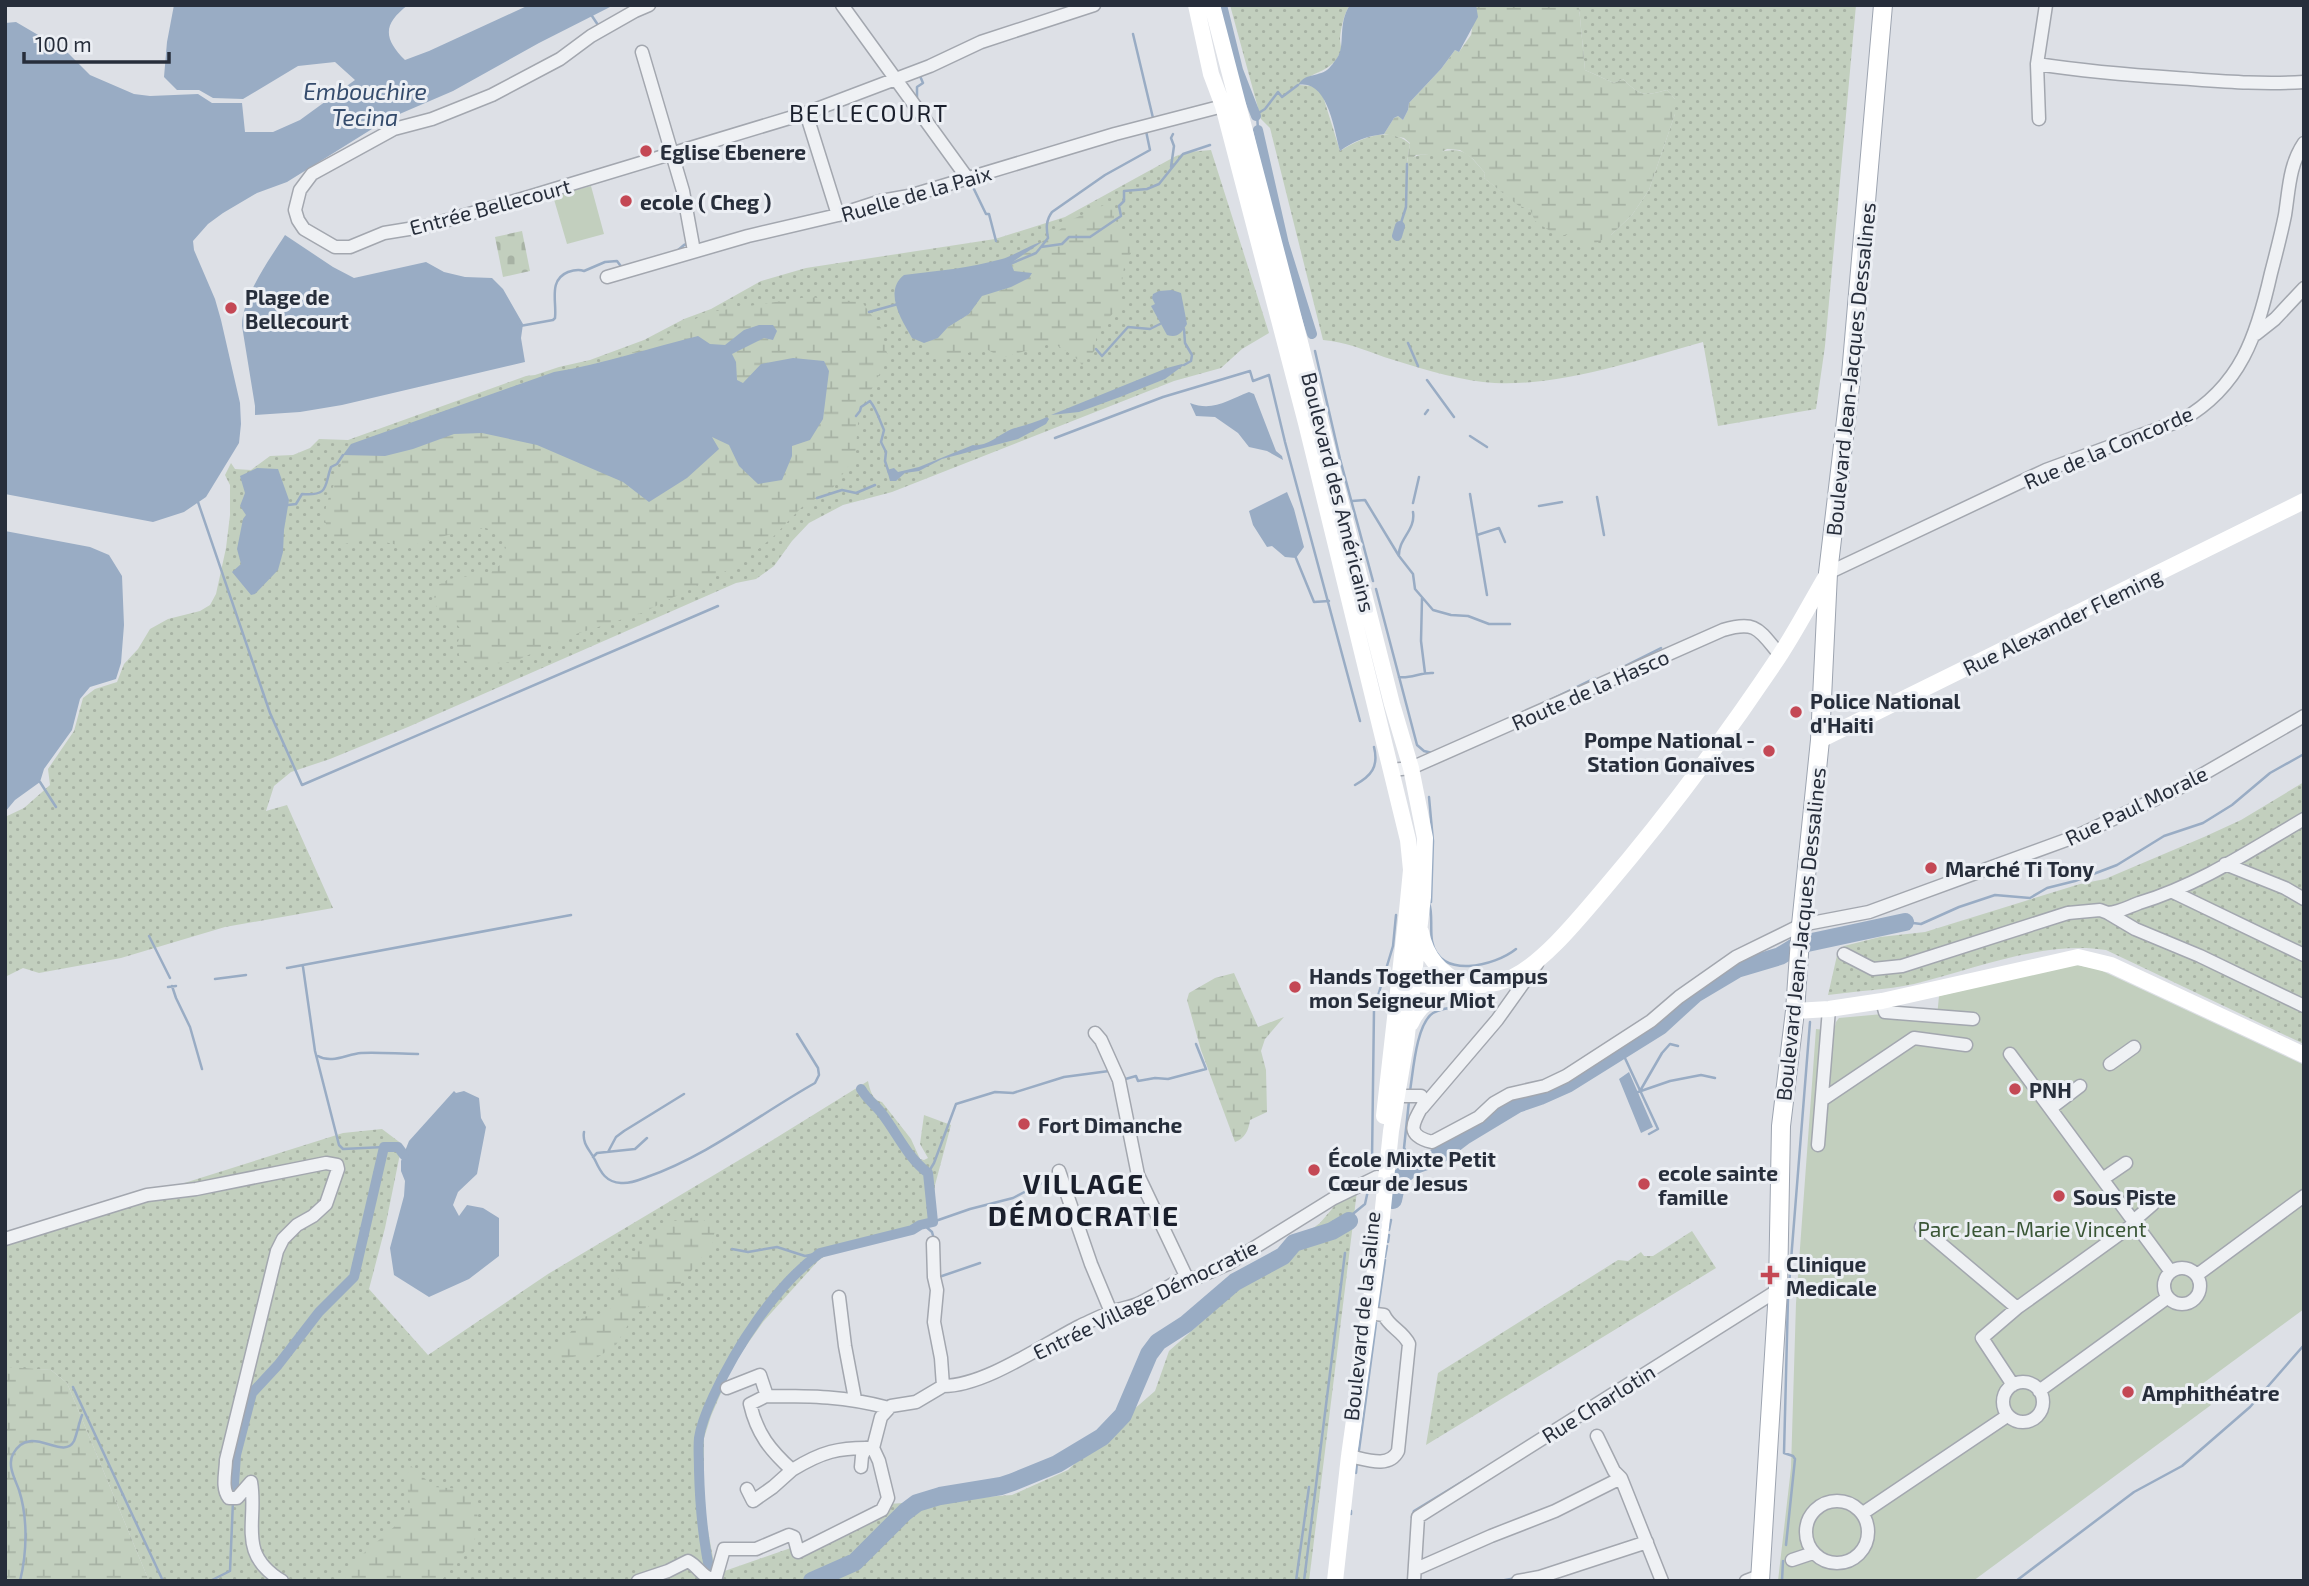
<svg xmlns="http://www.w3.org/2000/svg" width="2309" height="1586" font-family="'Exo 2',sans-serif">
  <style>
    .grass { fill: url(#grass-dots) }
    .wetland { fill: url(#wetland-marsh) }
    .cemetery { fill: url(#cemetery-stones) }
    .park { fill: #c2cfbe }
    .water { fill: #99acc4 }
    .lines { fill: none; stroke-linecap: round; stroke-linejoin: round }
    .stream { stroke: #99acc4; stroke-width: 2.5 }
    .canal { stroke: #99acc4; stroke-width: 10 }
    .river { stroke: #99acc4; stroke-width: 18 }
    .street-casing { stroke: #a3a7af; stroke-width: 15 }
    .primary-casing { stroke: #9da4b0; stroke-width: 20 }
    .street { stroke: #eff1f4; stroke-width: 12 }
    .secondary { stroke: #fff; stroke-width: 16 }
    .primary { stroke: #fff; stroke-width: 18 }
    .poi-dot { fill: #c44855; stroke: #eceff4; stroke-width: 2.5 }
    .labels { text-anchor: middle; dominant-baseline: central; stroke-width: 6; stroke-linejoin: round; paint-order: stroke }
    .poi-label { font-size: 21px; font-weight: bold; fill: #272e3b; stroke: #eceff4; text-anchor: start }
    .street-label { font-size: 21px; fill: #272e3b; stroke: #eceff4 }
    .park-label { font-size: 21px; fill: #3a5636; stroke: #eceff4 }
    .water-label { font-size: 23px; font-style: italic; fill: #344b6c; stroke: #eceff4 }
    .quarter-label { font-size: 24px; letter-spacing: 2px; fill: #1a1f2c; stroke: #eceff4 }
    .district-label { font-size: 28px; font-weight: bold; letter-spacing: 2px; fill: #1a1f2c; stroke: #eceff4 }
  </style>
  <defs>
    <pattern id="grass-dots" width="8" height="8" patternUnits="userSpaceOnUse" patternTransform="scale(1.75)"><rect width="8" height="8" fill="#c2cfbe"/><path d="M2 2h.1M6 6h.1" fill="none" stroke="#a7b2a4" stroke-width="1.8" stroke-linecap="round"/></pattern>
    <pattern id="wetland-marsh" width="20" height="14" patternUnits="userSpaceOnUse" patternTransform="scale(1.75)"><rect width="20" height="14" fill="#c2cfbe"/><path d="M1 5h8M5 5V1M11 12h8M15 12V8" fill="none" stroke="#a7b2a4"/></pattern>
    <pattern id="cemetery-stones" width="16" height="16" patternUnits="userSpaceOnUse" patternTransform="scale(1.75)"><rect width="16" height="16" fill="#c2cfbe"/><path d="M2 7V4a2 2 0 0 1 4 0v3zM10 15v-3a2 2 0 0 1 4 0v3z" fill="#a7b2a4"/></pattern>
  </defs>
  <rect width="100%" height="100%" fill="#dde0e6"/>
  <path class="grass" d="M1230,5H1350C1344,13 1341,28 1340,38C1340,45 1343,49 1339,55C1330,73 1311,71 1299,85L1313,86L1322,93L1340,151C1360,138 1390,125 1410,144L1407,162C1418,153 1420,156 1433,153C1463,147 1465,149 1485,173L1484,178L1519,205L1531,209L1570,235H1611L1632,215L1649,190L1675,114V99L1667,90C1644,96 1641,97 1623,79L1614,83L1585,70L1579,7L1570,5H1856L1825,346L1816,409L1718,426L1703,342C1638,360 1550,390 1483,382C1450,378 1416,367 1384,357C1362,349 1346,342 1323,340L1270,128L1261,119Z
    M1211,150L1269,333L1242,349L1221,368L1174,381L892,492L843,505L809,523L792,541L774,566L756,579L736,583L408,727L330,759L291,772L274,786L266,811L287,805L333,908L225,927L121,958L39,973L23,968L5,977V817L24,808L50,785L48,769L74,731L83,698L95,689L117,682L124,664L138,649L150,629L168,619L200,611L210,605L216,594L226,548L230,515V485L225,475L231,463L235,469L251,470L270,456L293,455L310,448L319,439L348,440L526,376L535,375L559,367L590,360L644,340L684,319L711,309L761,281L806,268L995,239L1065,217L1176,156L1188,152Z
    M2304,782V1044L2106,950C2045,940 1974,969 1914,984C1886,990 1856,991 1828,995L1838,951L1844,946L1880,937L1925,932L2080,884L2105,879L2204,837L2241,820Z
    M868,1081C870,1090 872,1100 882,1102L911,1139L920,1159L924,1160L928,1158L920,1144L924,1115L951,1125L935,1185L933,1211L929,1225L914,1231L826,1255L818,1261L763,1322L734,1363L711,1416L704,1438V1509L716,1574L805,1543L889,1504L1012,1495L1068,1470L1102,1437L1155,1391L1169,1351L1278,1254L1320,1223L1337,1203L1357,1191L1309,1581H149L67,1383L51,1370L5,1368V1235L178,1185L343,1133L382,1129L402,1144L385,1228L369,1289L428,1355L548,1274L771,1141Z
    M1692,1231L1716,1268L1426,1445L1438,1373L1618,1260L1628,1261L1641,1252L1644,1256H1653Z"/>
  <path class="wetland" d="M1476,5H1570L1579,7L1585,70L1614,83L1623,79C1641,97 1644,96 1667,90L1675,99V114L1649,190L1632,215L1611,235L1589,247L1570,235H1556L1535,221L1530,209L1519,206L1484,178L1485,173L1473,159L1460,150L1447,149L1438,154L1416,155L1407,164L1410,143L1404,138L1384,134L1394,118L1398,116L1403,120L1408,110L1409,103L1441,69L1455,50L1459,52L1471,35Z
    M1104,205H1110L1114,211V219L1120,225L1118,233L1136,243L1124,267L1119,306L1104,324L1096,339V349L1082,365L1074,356L1053,343L998,359L995,354L983,347L963,355L957,361L934,355L924,343L938,338L948,327L969,314L982,296L1011,287L1014,271L1011,263L1014,260L1039,245L1052,231H1058L1073,219Z
    M808,297L862,302L881,328L888,358L859,413L855,457L832,489L802,507L773,537L740,564L642,613L573,635L513,662L476,665L460,659L457,646L461,630L456,623L442,624L434,599L436,586L449,579L490,573L507,559L503,540L495,532L486,528L448,535L407,547L366,538L345,544C341,541 334,538 331,534C318,518 329,496 336,480C341,467 342,456 351,444L554,372L588,366L647,348L680,326L710,312Z
    M1234,973L1258,1027L1284,1017L1265,1039L1261,1051L1266,1070L1267,1112L1250,1120C1249,1129 1245,1139 1235,1142L1201,1050L1187,1000L1189,993L1215,978Z
    M696,1217L716,1225L712,1244L681,1284L672,1293L634,1315L616,1345L595,1359L578,1356L556,1360L554,1352L583,1317L604,1313L620,1302L621,1287L615,1269L674,1221Z
    M7,1367L51,1370L67,1383L149,1581H5V1368Z
    M411,1466L434,1487L462,1489L477,1501L478,1535L441,1581H343L356,1560L402,1520L410,1505L406,1477Z"/>
  <path class="cemetery" d="M522,231L530,271L503,277L495,237Z"/>
  <path class="park" d="M591,186L604,234L567,244L553,196Z
    M2071,964L2098,969L2304,1065V1309L2198,1387L2211,1405L1973,1581H1778L1791,1468L1796,1303L1816,1029L1834,1031L1836,1022L1839,1018L1883,1014L1937,1017L1939,996Z"/>
  <path class="water" d="M174,5H408C383,24 383,38 405,60L429,51L529,5H614L539,43L453,91L388,119L287,182L257,193L223,213L208,224L193,241L194,250L215,299L221,320L240,403L241,424L239,443L206,497L184,512L153,522L5,494V23L16,22L45,39L60,45L90,75L134,94L150,96L198,94L212,103H242L245,132H273L300,120L355,80L335,62L298,66L243,99L213,98L199,90H177L164,77L167,42Z
    M1350,5H1476L1478,17L1459,52L1455,50L1441,69L1409,103L1408,110L1403,120L1398,116L1394,118L1384,134C1368,136 1353,141 1340,151C1334,130 1328,79 1298,85C1305,73 1317,77 1327,70C1330,68 1335,61 1337,58C1346,46 1337,24 1350,5Z
    M285,235L333,267L354,278L426,262L444,272L465,277L492,278L503,289L523,324L521,338L525,362L342,405L300,412L255,415V406L242,326C242,297 269,260 285,235Z
    M1042,242L1011,263L1014,271L1032,273L1029,278L1011,287L982,296L969,314L948,327L938,338L924,343L912,338C902,321 883,291 904,275C937,271 970,268 1002,259C1013,256 1034,243 1042,242Z
    M1172,290L1181,293L1187,324C1181,334 1177,338 1167,335L1151,306L1155,304L1152,298L1153,294L1159,291Z
    M759,325H773L777,331L773,340L764,338L732,354L736,362L737,380L743,383L761,364L793,358L824,361L829,371L823,419L810,440L792,446V456L782,480L758,484L739,466L729,445L712,437L719,449L687,478L649,502L623,482L537,445L482,433L454,434L413,449L385,456L343,455L351,444L554,372C603,364 650,348 698,336L710,344L725,345L744,330Z
    M1182,364L1184,365L1165,379L1120,397L1079,412L1051,415L1167,368Z
    M1249,392L1254,394L1276,451L1282,456L1283,460L1267,451L1249,447L1238,433L1215,417L1196,416L1190,403C1213,412 1228,400 1249,392Z
    M1047,417L1049,419L1046,424L1018,439L942,459L919,471L905,473L896,481H890L887,470L894,468L898,472L919,467L973,445C989,447 1001,432 1015,428C1026,425 1037,422 1047,417Z
    M257,468L278,469L289,500L284,530L283,552L278,570L255,594L251,595L232,572L241,564L237,549L243,519L246,515L240,506L245,493L240,476Z
    M1287,492L1294,509L1304,547L1296,558L1285,557L1272,546L1267,547L1253,525L1249,511Z
    M5,531L90,547L109,555L122,576L124,625L121,663L116,679L90,687L80,699L72,730L44,769L40,782L15,800L5,812Z
    M1629,1072L1653,1127L1641,1133L1619,1079Z
    M454,1091L456,1093L464,1091L479,1098L481,1118L486,1127L477,1174L458,1192L453,1205L459,1216L467,1205L483,1208L499,1218V1256L469,1279L429,1297L394,1275L390,1248L404,1196L405,1181L401,1171V1161L409,1141Z"/>
  <g class="lines">
    <path class="stream" d="M590,13L598,25
      M1133,34L1153,118
      M917,77L920,76L923,83L917,87V101
      M1256,132L1258,130L1257,114L1265,109L1278,92L1282,97L1298,85
      M1171,167L1174,146L1171,138L1173,134
      M971,183L986,214H989L996,241
      M1400,226L1406,207L1407,164
      M1041,247L1048,238C1046,228 1046,220 1052,212L1105,175L1150,150L1146,131
      M677,251L684,245L689,243
      M1010,264L1036,253L1041,247L1062,244L1069,237H1090L1121,216L1119,206L1124,201V191L1147,189L1159,184L1183,154L1210,145
      M869,312L898,304
      M520,326L553,320L555,318C557,302 548,280 568,272C574,270 578,269 584,271L605,262L617,261L623,269
      M1408,343L1418,366
      M1096,349L1102,356L1128,327L1150,329L1160,324
      M1315,351L1340,459L1373,581
      M1184,365L1191,361L1192,355L1185,343L1184,329
      M1427,380L1454,417
      M1425,414L1428,410
      M856,416L860,411L861,407L870,401C877,410 879,419 884,430L881,442L886,452L885,461L889,473
      M1470,436L1487,447
      M1055,438L1163,397L1250,371L1253,381L1269,375L1285,442L1360,721
      M1470,494L1487,595
      M1597,497L1604,535
      M817,498L842,490L856,493L875,485
      M1352,501L1365,500L1399,556L1413,574L1415,589L1433,610L1451,615L1468,616L1489,624H1510
      M198,502L270,713L302,785L718,606
      M1413,503L1419,477
      M288,505L296,504L302,494C330,496 324,486 331,467L337,464L343,455
      M1539,506L1562,502
      M1477,535L1499,528L1505,542
      M1399,556C1398,539 1416,530 1413,512
      M1296,558L1314,602L1329,601
      M1376,589L1417,745L1424,751L1432,753
      M1422,598L1421,641L1425,673
      M1611,673L1661,648
      M1399,677C1410,679 1421,672 1433,673
      M1548,701L1595,678
      M40,782L56,807
      M1355,785C1371,776 1379,767 1374,747
      M1429,797L1433,841L1431,902
      M1429,903C1433,913 1430,929 1432,941C1439,980 1495,966 1516,949
      M1905,922L1921,924L1959,907L1995,895L2030,898L2047,888L2075,881L2117,865L2164,836L2203,823L2232,805L2270,773L2304,754
      M149,936L170,978
      M303,967L315,1051L339,1145L343,1149L384,1147
      M287,968L571,915
      M215,979L246,975
      M172,986L176,998L190,1027L202,1069
      M168,987L176,986
      M1618,1052L1624,1056L1658,1129L1649,1134
      M318,1056C332,1064 347,1054 361,1053C380,1052 399,1054 418,1054
      M1122,1080L1136,1076L1138,1081L1155,1078L1168,1079L1206,1069L1196,1044
      M1410,1091C1413,1073 1416,1024 1433,1013C1447,1005 1477,1006 1493,1006
      M1640,1091L1662,1053L1670,1044L1678,1046
      M1638,1092L1670,1081L1701,1075L1715,1078
      M1409,1101L1404,1148L1415,1165
      M584,1132C582,1144 590,1150 595,1160C601,1173 606,1182 621,1183C630,1184 639,1180 647,1177C707,1156 760,1114 815,1083L819,1075L818,1068L797,1034
      M608,1152L616,1137L624,1131L684,1094
      M593,1157L597,1153L635,1149L647,1138
      M1372,1161L1374,1009L1393,946L1396,915
      M928,1173L934,1163L956,1104L995,1092L1013,1093L1064,1077L1109,1071
      M1389,1230L1391,1220
      M1332,1231L1365,1204L1369,1186
      M934,1239L932,1232L924,1225L970,1209L1013,1198L1048,1180
      M1388,1242L1389,1235
      M732,1249L748,1252L777,1247L805,1256L820,1253
      M1385,1257L1387,1246
      M939,1277L980,1263
      M1378,1309L1385,1260
      M73,1387L163,1581
      M1359,1450L1376,1323
      M1356,1473L1357,1462
      M1351,1514V1511
      M1412,1517L1414,1511L1483,1469
      M1786,1545L1795,1459L1793,1456L1784,1453L1788,1298L1810,1022
      M20,1581C27,1553 28,1518 19,1490C15,1479 7,1465 13,1454C30,1422 63,1462 74,1441C77,1434 79,1423 82,1415
      M210,1581L230,1571L233,1501
      M1296,1581L1309,1487
      M1304,1581L1345,1253
      M1500,1581L1516,1578
      M1782,1581L1783,1561
      M2016,1581L2134,1492L2182,1466L2250,1407L2304,1345"/>
    <path class="canal" d="M1222,5L1238,70L1256,116
      M1258,130L1284,244L1312,334
      M1397,236L1400,226
      M233,1498L236,1455L252,1393L278,1365L319,1312L354,1277L384,1147H398L404,1155
      M712,1581C703,1544 700,1508 699,1470C699,1459 698,1448 699,1438C701,1424 707,1410 713,1397C736,1347 775,1286 820,1253L912,1230L920,1225L933,1222L928,1173C908,1158 898,1135 883,1115C876,1105 868,1101 861,1089"/>
    <path class="river" d="M1395,1182L1415,1165L1435,1158L1464,1136L1517,1104L1540,1096L1567,1084L1660,1026L1695,994L1737,969L1780,956L1798,945L1905,922
      M1393,1200L1396,1186L1400,1178
      M812,1581L855,1562L905,1512L917,1503L940,1496L1001,1486L1013,1482L1057,1464L1102,1437L1123,1415L1149,1354L1158,1342L1186,1324L1235,1282L1283,1256L1294,1243L1332,1231L1349,1221"/>
    <defs>
      <path id="street" d="M649,5L635,11L591,36L560,59L492,95L432,119L394,129L312,174L300,190L295,210L298,220L304,229L335,247H350L384,233L427,226L525,198L806,113L930,66L981,42L1094,5
        M842,5L968,179
        M642,52L683,191L694,251
        M2037,64C2083,71 2129,75 2176,78C2219,81 2260,85 2304,82
        M806,113L838,215
        M2039,119L2037,64L2046,5
        M607,277L748,236L838,215L881,201L909,196L1115,134L1223,106
        M2256,334L2275,319L2304,288
        M1828,573L2046,470L2182,420C2241,386 2257,335 2271,273C2276,254 2281,235 2285,215C2289,190 2289,165 2304,143
        M1391,770L1411,768L1723,630C1757,620 1759,630 1780,655
        M2225,864L2285,888L2304,899
        M2173,892L2304,955
        M2108,913C2120,912 2128,907 2139,903C2199,885 2251,850 2304,819
        M1844,954L1873,969L1902,966L2068,913L2100,910L2108,913L2135,929L2200,956L2304,1006
        M1882,1001L1885,1012L1973,1019
        M1095,1033L1101,1040L1119,1080L1138,1175L1186,1276
        M2010,1054L2171,1272
        M2110,1064L2134,1047
        M1397,1096H1421L1424,1103C1413,1123 1404,1135 1432,1142L1479,1117L1494,1103L1510,1094L1545,1086L1566,1076L1651,1021L1679,997L1736,957L1801,925L1869,912L2077,836L2179,788L2304,716
        M1822,1100L1914,1038L1966,1045
        M1422,1108L1497,1020L1537,964
        M2051,1108L2080,1086
        M1818,1145L1829,1009
        M1059,1171L1091,1264L1111,1312
        M2104,1178L2126,1163
        M1921,1227L2017,1308
        M5,1239L147,1195L196,1189L326,1163L337,1165L338,1169L326,1204L313,1216L297,1225L283,1239L277,1251L226,1460C226,1472 221,1488 229,1498H237L251,1482C258,1522 236,1553 282,1581
        M933,1243L934,1277L937,1290L934,1322L941,1358L943,1386
        M2164 1286a18 18 0 1 1 36 0a18 18 0 1 1-36 0Z
        M2197,1275L2304,1196
        M839,1297L845,1346L855,1399
        M2003 1402a20 20 0 1 1 40 0a20 20 0 1 1-40 0Z
        M2013,1385L1982,1338L2017,1308L2135,1223L2138,1217L2153,1204
        M943,1386C985,1386 1042,1345 1080,1326C1091,1321 1102,1315 1114,1311C1122,1308 1132,1307 1140,1303C1156,1295 1171,1285 1186,1276L1194,1279L1228,1264L1334,1198L1377,1177
        M727,1388L760,1375L767,1396C812,1396 844,1396 889,1408
        M2039,1391L2167,1298
        M768,1395L750,1404C757,1434 770,1450 792,1470C821,1452 839,1447 873,1448
        M1597,1436L1614,1471L1621,1478L1662,1581
        M1349,1456C1365,1459 1389,1469 1398,1451L1409,1344C1403,1331 1389,1327 1384,1315L1368,1313
        M861,1467L862,1456L866,1448
        M747,1489L753,1501L773,1487L792,1470
        M1806 1532a31 31 0 1 1 62 0a31 31 0 1 1-62 0Z
        M1863,1513L2007,1416
        M1792,1560L1813,1553
        M1416,1569L1491,1536L1555,1511L1621,1478
        M638,1581L668,1571L688,1561C698,1566 702,1577 712,1579L716,1577L724,1549H756L789,1535L794,1537L798,1552L882,1510L888,1498L879,1461L873,1448L881,1417L891,1406L916,1402L943,1386
        M1414,1581L1418,1517L1778,1290
        M1518,1581L1540,1577L1647,1542
        M1746,1581L1759,1576"/>
      <path id="primary" d="M1760,1581L1778,1290L1781,1126L1795,1011L1801,925L1820,740L1828,573L1850,386L1883,5"/>
    </defs>
    <use href="#street" class="street-casing"/>
    <use href="#primary" class="primary-casing"/>
    <use href="#street" class="street"/>
    <path class="secondary" d="M1196,5L1211,74L1223,106L1306,423L1408,840L1411,870L1407,911L1384,1116
      M1212,5L1300,342L1392,704L1411,768L1425,838L1423,897L1406,1043L1391,1131L1381,1227L1349,1456L1335,1581
      M1820,740L2304,501
      M1421,932C1426,958 1441,973 1463,985
      M1403,982C1431,986 1487,991 1513,977C1545,961 1580,917 1604,889C1667,815 1726,736 1780,655C1797,629 1812,600 1828,573
      M1795,1011L1829,1009L1882,1001L2078,957L2111,965L2304,1055
      M1411,1023C1420,1002 1437,996 1458,987"/>
    <use href="#primary" class="primary"/>
  </g>
  <g class="poi-dot">
    <circle cx="646" cy="151" r="7"/>
    <circle cx="626" cy="201" r="7"/>
    <circle cx="231" cy="308" r="7"/>
    <circle cx="1796" cy="712" r="7"/>
    <circle cx="1769" cy="751" r="7"/>
    <circle cx="1931" cy="868" r="7"/>
    <circle cx="1295" cy="987" r="7"/>
    <circle cx="2015" cy="1089" r="7"/>
    <circle cx="1024" cy="1124" r="7"/>
    <circle cx="1314" cy="1170" r="7"/>
    <circle cx="1644" cy="1184" r="7"/>
    <circle cx="2059" cy="1196" r="7"/>
    <path d="M1766.5 1264.5h7v7h7v7h-7v7h-7v-7h-7v-7h7z"/>
    <circle cx="2128" cy="1392" r="7"/>
  </g>
  <g class="labels">
    <g class="poi-label">
      <text x="660" y="151">Eglise Ebenere</text>
      <text x="640" y="201">ecole ( Cheg )</text>
      <text x="245" y="296">Plage de<tspan x="245" dy="24">Bellecourt</tspan></text>
      <text x="1810" y="700">Police National<tspan x="1810" dy="24">d'Haiti</tspan></text>
      <text x="1755" y="739" text-anchor="end">Pompe National -<tspan x="1755" dy="24">Station Gonaïves</tspan></text>
      <text x="1945" y="868">Marché Ti Tony</text>
      <text x="1309" y="975">Hands Together Campus<tspan x="1309" dy="24">mon Seigneur Miot</tspan></text>
      <text x="2029" y="1089">PNH</text>
      <text x="1038" y="1124">Fort Dimanche</text>
      <text x="1328" y="1158">École Mixte Petit<tspan x="1328" dy="24">Cœur de Jesus</tspan></text>
      <text x="1658" y="1172">ecole sainte<tspan x="1658" dy="24">famille</tspan></text>
      <text x="2073" y="1196">Sous Piste</text>
      <text x="1786" y="1263">Clinique<tspan x="1786" dy="24">Medicale</tspan></text>
      <text x="2142" y="1392">Amphithéatre</text>
    </g>
    <g class="street-label">
      <text transform="translate(916 193) rotate(-16)">Ruelle de la Paix</text>
      <text transform="translate(490 206) rotate(-15)">Entrée Bellecourt</text>
      <text transform="translate(1850 369) rotate(-84)">Boulevard Jean-Jacques Dessalines</text>
      <text transform="translate(2108 447) rotate(-23)">Rue de la Concorde</text>
      <text transform="translate(1339 492) rotate(76)">Boulevard des Américains</text>
      <text transform="translate(2062 621) rotate(-26)">Rue Alexander Fleming</text>
      <text transform="translate(1590 689) rotate(-24)">Route de la Hasco</text>
      <text transform="translate(2136 805) rotate(-26)">Rue Paul Morale</text>
      <text transform="translate(1800 934) rotate(-84)">Boulevard Jean-Jacques Dessalines</text>
      <text transform="translate(1145 1299) rotate(-26)">Entrée Village Démocratie</text>
      <text transform="translate(1361 1316) rotate(-84)">Boulevard de la Saline</text>
      <text transform="translate(1598 1403) rotate(-32)">Rue Charlotin</text>
    </g>
    <g class="park-label">
      <text x="2032" y="1228">Parc Jean-Marie Vincent</text>
    </g>
    <g class="water-label">
      <text x="365" y="91">Embouchire<tspan x="365" dy="26">Tecina</tspan></text>
    </g>
    <g class="quarter-label">
      <text x="869" y="112">BELLECOURT</text>
    </g>
    <g class="district-label">
      <text x="1084" y="1183">VILLAGE<tspan x="1084" dy="32">DÉMOCRATIE</tspan></text>
    </g>
  </g>
  <rect width="2309" height="1586" fill="none" stroke="#272e3b" stroke-width="14"/>
  <path d="M24 52v10h145v-10" fill="none" stroke="#272e3b" stroke-width="3.5"/>
  <text x="35" y="52" font-size="21" fill="#272e3b" stroke="#eceff4" stroke-width="5" paint-order="stroke">100 m</text>
</svg>
